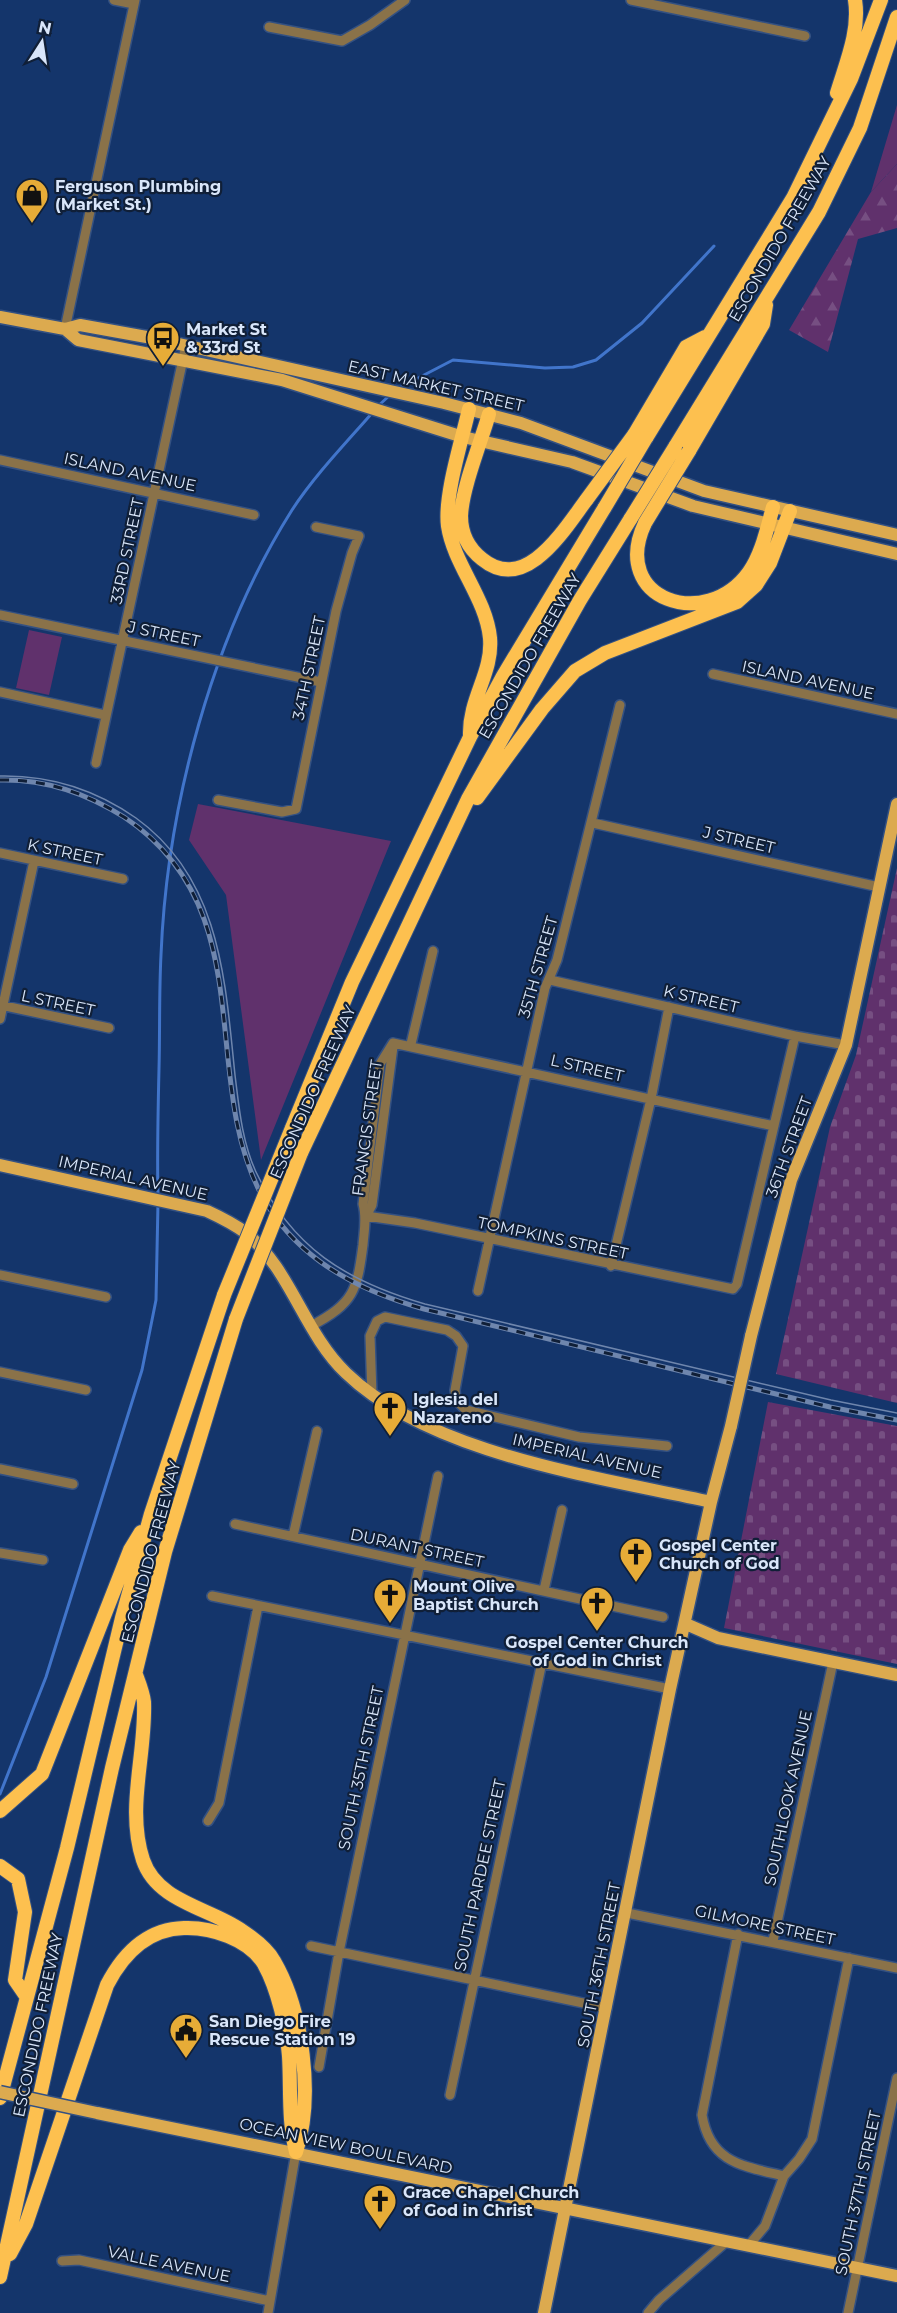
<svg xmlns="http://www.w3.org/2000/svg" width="897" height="2313" font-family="Montserrat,sans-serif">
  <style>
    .green { fill: #60316c }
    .forest { fill: url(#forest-firs) }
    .cemetery { fill: url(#cemetery-stones) }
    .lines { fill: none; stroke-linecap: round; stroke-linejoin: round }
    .stream { stroke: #4175cb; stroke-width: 3 }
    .minor-casing { stroke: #345182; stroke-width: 12 }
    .major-casing { stroke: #345182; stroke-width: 15 }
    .highway-casing { stroke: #345182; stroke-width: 16 }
    .minor { stroke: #8a7249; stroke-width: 9 }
    .major { stroke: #dcaa4f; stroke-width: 12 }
    .highway { stroke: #fdc04f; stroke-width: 14 }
    .tram { stroke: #6f86ad; stroke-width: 1.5 }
    .rail-casing { stroke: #6f86ad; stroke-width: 5 }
    .rail { stroke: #101f37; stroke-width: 3; stroke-dasharray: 9; stroke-linecap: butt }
    .major-bridge-casing { stroke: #345182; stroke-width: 15; stroke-linecap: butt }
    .highway-bridge-casing { stroke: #345182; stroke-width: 16; stroke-linecap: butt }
    .major-bridge { stroke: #dcaa4f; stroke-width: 12 }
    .highway-bridge { stroke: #fdc04f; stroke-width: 14 }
    .labels { text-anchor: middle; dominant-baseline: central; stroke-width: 4.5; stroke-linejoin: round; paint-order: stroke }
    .poi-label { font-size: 16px; font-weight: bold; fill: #d9e6fa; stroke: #101f37; text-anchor: start }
    .street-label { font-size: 16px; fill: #d9e6fa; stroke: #101f37 }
  </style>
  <defs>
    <pattern id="forest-firs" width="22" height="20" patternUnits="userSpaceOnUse" patternTransform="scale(1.5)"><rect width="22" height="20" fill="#60316c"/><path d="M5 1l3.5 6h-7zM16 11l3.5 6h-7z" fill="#764f82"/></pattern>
    <pattern id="cemetery-stones" width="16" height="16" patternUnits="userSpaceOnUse" patternTransform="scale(1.5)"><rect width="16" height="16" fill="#60316c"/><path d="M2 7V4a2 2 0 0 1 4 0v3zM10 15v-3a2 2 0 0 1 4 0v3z" fill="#764f82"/></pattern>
  </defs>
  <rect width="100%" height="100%" fill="#14356b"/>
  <path class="green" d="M897,105V164L871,192Z
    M29,630L62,637L49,695L16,688Z
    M198,804L391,841L261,1160L226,895L189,840Z"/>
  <path class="forest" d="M897,164V228L858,239L828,352L789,330L871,192Z"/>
  <path class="cemetery" d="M897,868V1403L776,1374L830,1127L856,1055Z
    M768,1402L897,1426V1664L724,1628Z"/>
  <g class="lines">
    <path class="stream" d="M397,389L453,360L545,368L573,367L596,360L642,323L714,246
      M377,407L390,395
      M158,1196C157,1154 158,1111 159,1069C160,1031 159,993 161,955C167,806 212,637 292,510C315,475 345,444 373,412
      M0,1794L46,1677L142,1370L156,1300L158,1203"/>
    <defs>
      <path id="minor" d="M114,0L134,4
        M631,0L805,36
        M269,27L342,41L370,25L405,0
        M65,329L135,0
        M0,460L254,515
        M0,615L321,682
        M713,674L897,714
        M0,692L105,715
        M96,763L186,345
        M218,800L282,812L296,809L336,611L352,553L359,536L316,527
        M593,823L879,887
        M0,853L123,879
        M550,980L795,1036L846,1045
        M0,1005L109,1028
        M0,1019L34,861
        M393,1043L774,1126
        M411,1044L433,951
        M366,1216L415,1223L733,1289L737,1284L795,1036
        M366,1216L372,1205L393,1047
        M611,1266L651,1099L669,1007
        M0,1275L106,1297
        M478,1291L545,988L557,960L620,705
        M311,1326C354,1303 357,1291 363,1245C364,1231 367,1218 363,1204L380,1064L393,1043
        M0,1372L86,1390
        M372,1395L370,1336L377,1321L385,1317L447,1330L456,1336L463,1346L455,1390L456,1400L466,1410L579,1437L667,1446
        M0,1469L73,1484
        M235,1524L663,1617
        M293,1536L317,1431
        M0,1553L43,1560
        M544,1590L562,1510
        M212,1596L670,1689
        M208,1821L219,1803L258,1606
        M627,1913L897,1968
        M738,1934L702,2115C710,2163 743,2166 784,2176
        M773,1941L833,1662
        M311,1946L607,2008
        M319,2067L339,1952L438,1476
        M450,2095L542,1662
        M749,2245L765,2226L784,2176L799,2159L812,2139L849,1958
        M62,2261L79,2260L270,2301
        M268,2313L296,2152
        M648,2313L659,2300L727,2241
        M848,2313L897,2078"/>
      <path id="major" d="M0,317L65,329L80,325L152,338L444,403L521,423L704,491L897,535
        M65,329L78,340L282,380L463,437L572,462L693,506L897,554
        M0,1165L207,1211C220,1217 234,1224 246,1233C291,1270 304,1333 346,1373C431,1455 599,1477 711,1502
        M751,1336L791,1180L846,1045L897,804
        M686,1624L718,1638L897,1675
        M97,2113L897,2276
        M544,2313L670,1689L711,1502L731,1426"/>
      <path id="highway" d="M837,93C846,63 860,31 855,0
        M469,409C462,440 444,496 448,526C454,565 486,598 490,638C493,673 469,698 470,735
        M489,414C481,442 462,488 461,516C461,534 468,548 482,559C526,595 565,528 587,499
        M634,435L686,347L705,337
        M646,438L793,198L851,79L881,0
        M675,447L819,212L860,128L897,17
        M689,451L763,324L766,305
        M645,523C609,600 706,632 749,572C762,554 767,528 773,507
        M477,798L542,709L575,671L605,653L737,602L756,585L770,563L790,511
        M292,1128L352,982L470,737L503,676L605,507
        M301,1153L468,799L580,600L631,518
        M136,1675C139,1683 143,1693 144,1702C146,1755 126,1808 143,1860C157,1902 210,1908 241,1930C253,1938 267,1948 274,1961C303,2011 314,2097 296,2152
        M0,1811L42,1774L130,1550L141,1532
        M0,1866L18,1879L25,1912L15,1980L26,1996
        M0,2098L67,1848L122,1618L151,1514L224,1295
        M10,2254L26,2224L107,1985C123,1954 147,1929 184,1928C211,1927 249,1939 264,1964C278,1989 287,2029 289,2056C291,2089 288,2120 296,2152
        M0,2277L112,1768L165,1552L236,1319"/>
    </defs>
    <use href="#minor" class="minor-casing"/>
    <use href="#major" class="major-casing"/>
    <use href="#highway" class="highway-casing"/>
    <use href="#minor" class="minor"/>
    <use href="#major" class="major"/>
    <use href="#highway" class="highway"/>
    <path class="tram" d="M0,776C49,775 96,790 136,818C221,879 225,980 235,1075C239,1107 242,1142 256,1172C292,1248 346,1281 425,1304L831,1400L897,1413"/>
    <defs>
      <path id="rail" d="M0,780C45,779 86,793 124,817C320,947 111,1221 424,1309L830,1407L897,1420"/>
    </defs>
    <use href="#rail" class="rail-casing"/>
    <use href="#rail" class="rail"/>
    <defs>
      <path id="major-bridge" d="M731,1426L751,1336
        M0,2092L97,2113"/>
      <path id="highway-bridge" d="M587,499L634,435
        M605,507L646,438
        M631,518L675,447
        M645,523L689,451
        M224,1295L292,1128
        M236,1319L301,1153"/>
    </defs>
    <use href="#major-bridge" class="major-bridge-casing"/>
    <use href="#highway-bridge" class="highway-bridge-casing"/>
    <use href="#major-bridge" class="major-bridge"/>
    <use href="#highway-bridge" class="highway-bridge"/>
  </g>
  <defs>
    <symbol id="shop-pin" viewBox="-11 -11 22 30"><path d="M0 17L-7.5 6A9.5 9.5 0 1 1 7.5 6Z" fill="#e7ac37" stroke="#101f37"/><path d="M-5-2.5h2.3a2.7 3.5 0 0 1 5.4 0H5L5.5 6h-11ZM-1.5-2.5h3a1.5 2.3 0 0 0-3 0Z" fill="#111"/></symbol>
    <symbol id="bus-pin" viewBox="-11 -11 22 30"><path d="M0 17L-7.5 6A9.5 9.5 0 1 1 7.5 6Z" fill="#e7ac37" stroke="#101f37"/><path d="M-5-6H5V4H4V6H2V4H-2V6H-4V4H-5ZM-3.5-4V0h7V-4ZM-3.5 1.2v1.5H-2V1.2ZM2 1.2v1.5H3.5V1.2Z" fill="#111"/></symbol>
    <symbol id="church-pin" viewBox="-11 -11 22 30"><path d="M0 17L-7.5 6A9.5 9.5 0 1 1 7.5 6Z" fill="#e7ac37" stroke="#101f37"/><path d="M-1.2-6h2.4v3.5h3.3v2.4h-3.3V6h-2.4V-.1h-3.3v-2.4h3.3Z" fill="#111"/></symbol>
    <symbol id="civic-pin" viewBox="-11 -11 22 30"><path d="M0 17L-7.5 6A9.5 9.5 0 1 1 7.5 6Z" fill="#e7ac37" stroke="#101f37"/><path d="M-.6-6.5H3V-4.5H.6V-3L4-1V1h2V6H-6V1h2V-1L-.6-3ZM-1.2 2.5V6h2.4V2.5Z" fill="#111"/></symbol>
  </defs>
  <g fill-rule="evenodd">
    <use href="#shop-pin" x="13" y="176" width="38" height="52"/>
    <use href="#bus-pin" x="144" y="319" width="38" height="52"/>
    <use href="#church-pin" x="371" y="1389" width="38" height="52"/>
    <use href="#church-pin" x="617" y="1535" width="38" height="52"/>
    <use href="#church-pin" x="371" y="1576" width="38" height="52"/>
    <use href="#church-pin" x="578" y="1584" width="38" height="52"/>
    <use href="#civic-pin" x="167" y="2011" width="38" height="52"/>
    <use href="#church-pin" x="361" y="2182" width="38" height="52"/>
  </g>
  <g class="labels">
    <g class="poi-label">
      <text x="55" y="186">Ferguson Plumbing<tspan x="55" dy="18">(Market St.)</tspan></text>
      <text x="186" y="329">Market St<tspan x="186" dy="18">&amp; 33rd St</tspan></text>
      <text x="413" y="1399">Iglesia del<tspan x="413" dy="18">Nazareno</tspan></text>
      <text x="659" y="1545">Gospel Center<tspan x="659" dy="18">Church of God</tspan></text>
      <text x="413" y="1586">Mount Olive<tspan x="413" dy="18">Baptist Church</tspan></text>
      <text x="597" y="1642" text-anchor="middle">Gospel Center Church<tspan x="597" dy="18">of God in Christ</tspan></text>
      <text x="209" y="2021">San Diego Fire<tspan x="209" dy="18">Rescue Station 19</tspan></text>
      <text x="403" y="2192">Grace Chapel Church<tspan x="403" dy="18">of God in Christ</tspan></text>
    </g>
    <g class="street-label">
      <text transform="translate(780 239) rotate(-60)">ESCONDIDO FREEWAY</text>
      <text transform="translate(436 386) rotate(13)">EAST MARKET STREET</text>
      <text transform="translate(130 472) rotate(12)">ISLAND AVENUE</text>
      <text transform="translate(127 551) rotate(-78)">33RD STREET</text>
      <text transform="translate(164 634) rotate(12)">J STREET</text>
      <text transform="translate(530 656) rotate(-60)">ESCONDIDO FREEWAY</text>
      <text transform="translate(309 668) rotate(-78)">34TH STREET</text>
      <text transform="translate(808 680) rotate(12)">ISLAND AVENUE</text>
      <text transform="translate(739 840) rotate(13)">J STREET</text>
      <text transform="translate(65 852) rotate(12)">K STREET</text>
      <text transform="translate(538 967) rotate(-74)">35TH STREET</text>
      <text transform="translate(701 999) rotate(13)">K STREET</text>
      <text transform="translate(58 1003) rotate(12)">L STREET</text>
      <text transform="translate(587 1068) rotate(13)">L STREET</text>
      <text transform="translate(313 1092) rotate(-66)">ESCONDIDO FREEWAY</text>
      <text transform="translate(367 1128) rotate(-82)">FRANCIS STREET</text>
      <text transform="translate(789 1147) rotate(-70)">36TH STREET</text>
      <text transform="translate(133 1178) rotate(13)">IMPERIAL AVENUE</text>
      <text transform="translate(553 1238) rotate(12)">TOMPKINS STREET</text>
      <text transform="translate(587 1456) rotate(13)">IMPERIAL AVENUE</text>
      <text transform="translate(417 1548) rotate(12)">DURANT STREET</text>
      <text transform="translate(151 1552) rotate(-75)">ESCONDIDO FREEWAY</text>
      <text transform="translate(361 1768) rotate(-78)">SOUTH 35TH STREET</text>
      <text transform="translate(788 1798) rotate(-78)">SOUTHLOOK AVENUE</text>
      <text transform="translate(480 1875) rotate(-78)">SOUTH PARDEE STREET</text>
      <text transform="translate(765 1925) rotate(12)">GILMORE STREET</text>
      <text transform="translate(599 1965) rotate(-79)">SOUTH 36TH STREET</text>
      <text transform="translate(38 2025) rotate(-78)">ESCONDIDO FREEWAY</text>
      <text transform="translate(346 2146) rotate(12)">OCEAN VIEW BOULEVARD</text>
      <text transform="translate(858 2193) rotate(-78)">SOUTH 37TH STREET</text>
      <text transform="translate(169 2264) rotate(12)">VALLE AVENUE</text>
    </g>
  </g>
  <g transform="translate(42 42) rotate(12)" stroke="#101f37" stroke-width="4.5" paint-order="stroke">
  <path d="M0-4.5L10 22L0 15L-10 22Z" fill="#d9e6fa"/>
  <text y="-9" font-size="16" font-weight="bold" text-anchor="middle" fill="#d9e6fa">N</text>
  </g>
</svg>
